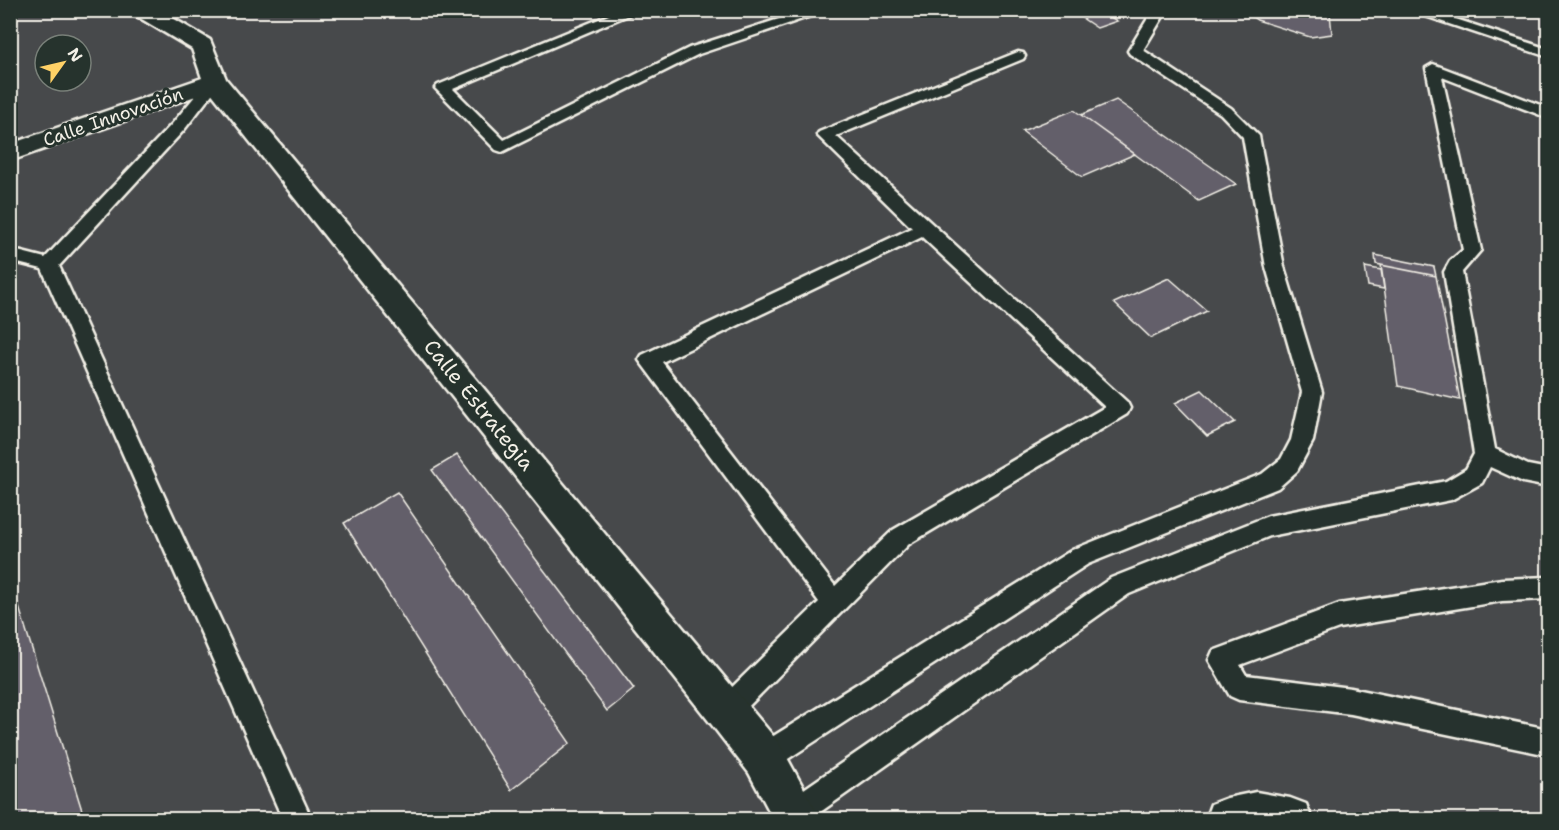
<svg xmlns="http://www.w3.org/2000/svg" width="1559" height="830" font-family="'Shantell Sans',sans-serif">
  <style>
    .built { fill: #46494c; fill-rule: evenodd }
    .building { fill: #645f6a; stroke: #f4f1e8; stroke-width: 1.5 }
    .lines { fill: none; stroke-linecap: round; stroke-linejoin: round }
    .service-casing { stroke: #f4f1e8; stroke-width: 5 }
    .minor-casing { stroke: #f4f1e8; stroke-width: 5 }
    .service { fill: #26332d; fill-rule: evenodd }
    .minor { fill: #26332d; fill-rule: evenodd }
    .labels { text-anchor: middle; dominant-baseline: central; stroke-width: 6; stroke-linejoin: round; paint-order: stroke }
    .far-street-label { font-size: 18px; fill: #f4f1e8; stroke: #26332d }
    .street-label { font-size: 21px; fill: #f4f1e8; stroke: #26332d }
  </style>
  <rect width="100%" height="100%" fill="#39403f"/>
  <filter id="ink" filterUnits="userSpaceOnUse"><feTurbulence type="fractalNoise" baseFrequency=".0167" numOctaves="2"/><feDisplacementMap in="SourceGraphic" scale="12" xChannelSelector="R" yChannelSelector="G"/><feConvolveMatrix kernelMatrix="1 2 1 2 8 2 1 2 1" color-interpolation-filters="sRGB"/></filter>
  <g filter="url(#ink)">
    <path class="built" d="M11,11H1548V819H11ZM45,45H81V81H45Z"/>
    <path class="building" d="M1070,10H1100L1117,21L1097,28Z
      M1242,10H1323L1330,13L1332,34L1310,37L1257,20Z
      M1116,100L1236,184L1199,201L1081,115Z
      M1074,110L1081,115L1135,154L1082,177L1022,131Z
      M1375,255L1434,267L1436,276L1376,264Z
      M1381,265L1436,276L1460,400L1398,386Z
      M1365,267L1381,270L1384,289L1368,286Z
      M1169,278L1207,311L1151,338L1114,303Z
      M1202,390L1235,422L1207,436L1175,403Z
      M457,455L634,689L607,711L432,470Z
      M397,492L570,743L511,790L344,523Z
      M10,578L85,820H10Z"/>
    <g class="lines">
      <defs>
        <path id="service" d="M621,10H640L453,89L504,140L689,48L807,10H829L699,54L502,152L496,150L435,88L438,85Z
          M1153,10H1170L1164,15L1143,50L1231,108L1259,136L1284,267L1322,392L1313,441L1297,471L1278,488L1088,564L774,768L764,772L754,768L750,758L754,748L1072,550L1262,474L1281,459L1291,440L1302,392L1266,267L1243,137L1221,114L1130,54L1128,51Z
          M1407,10H1428L1548,49V57Z
          M1018,52L1023,53L1025,56L1023,59L836,136L1127,402L1130,408L1127,414L909,544L736,719L727,723L718,719L714,710L718,701L819,602L639,360L642,355L912,228L817,135L819,132ZM922,237L1105,407L893,530L835,586L662,362Z
          M1433,64L1548,108V118L1442,77L1481,250L1462,272L1495,449L1528,465L1548,469V487L1523,482L1490,467L1482,483L1451,500L1270,536L1129,594L809,820H784L781,812L785,802L1111,578L1268,516L1446,481L1466,469L1474,454L1444,272L1450,261L1463,250L1426,68Z
          M215,77L222,81L184,130L59,266L312,820H283L42,269L10,261V249L45,258L172,124L210,78Z
          M1548,577V599L1502,601L1339,628L1240,665L1246,675L1351,688L1548,729V755L1351,714L1239,700L1230,696L1209,660L1213,651L1339,604L1502,579Z"/>
        <path id="minor" d="M133,10H159L210,40L226,79L779,743L821,820H774L749,773L712,725L210,91L10,161V144L202,78L192,49L135,15Z
          M1256,792L1290,798L1306,804L1312,820H1205L1211,804L1227,798Z"/>
      </defs>
      <use href="#service" class="service-casing"/>
      <use href="#minor" class="minor-casing"/>
      <use href="#service" class="service"/>
      <use href="#minor" class="minor"/>
    </g>
  </g>
  <g class="labels">
    <g class="far-street-label">
      <text transform="translate(113 117) rotate(-19)">Calle Innovación</text>
    </g>
    <g class="street-label">
      <text transform="translate(479 405) rotate(51)">Calle Estrategia</text>
    </g>
  </g>
  <rect width="1559" height="830" fill="none" stroke="#26332d" stroke-width="36"/>
  <rect x="18" y="18" width="1523" height="794" fill="none" stroke="#f4f1e8" stroke-width="2" filter="url(#ink)"/>
  <g transform="translate(63 63) rotate(56)"><circle r="28" fill="#26332d" stroke="#787f78" stroke-width="1.5"/>
  <path d="M0-4.5L10 22L0 15L-10 22Z" fill="#ffd166"/>
  <text y="-9" font-size="16" font-weight="bold" text-anchor="middle" fill="#f4f1e8">N</text>
  </g>
</svg>
